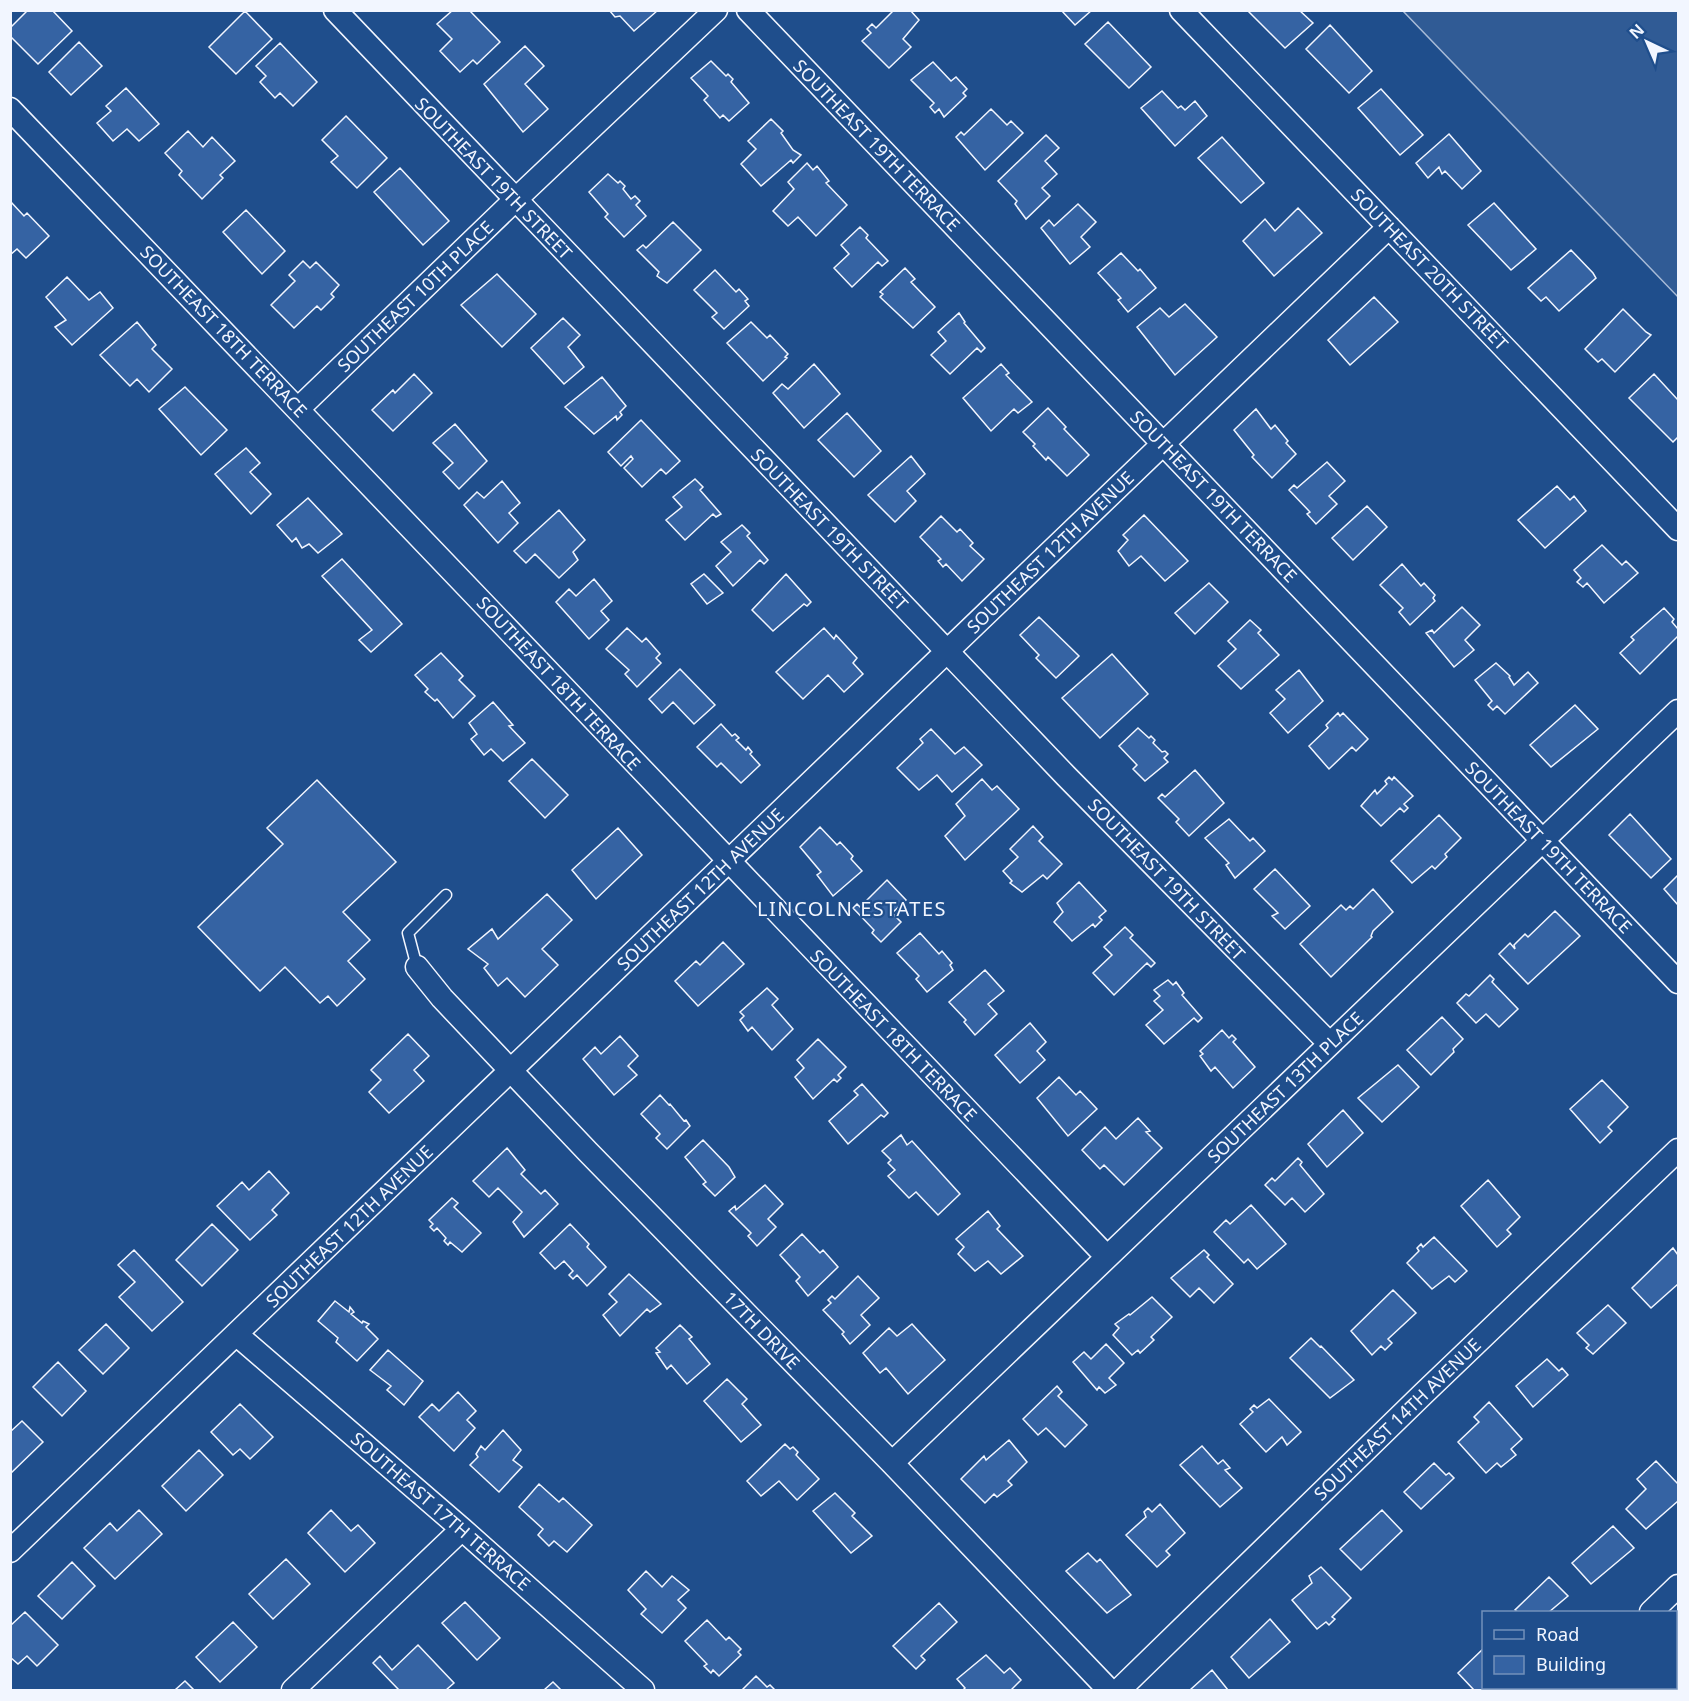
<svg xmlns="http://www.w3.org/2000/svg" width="1689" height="1701" font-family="'Noto Sans',sans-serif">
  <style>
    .built { fill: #305b95; stroke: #a8bbd7; stroke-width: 1.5 }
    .building { fill: #3563a3; stroke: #f2f6ff; stroke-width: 1.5 }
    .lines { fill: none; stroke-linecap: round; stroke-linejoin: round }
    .service-casing { stroke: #f2f6ff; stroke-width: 13 }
    .minor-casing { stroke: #f2f6ff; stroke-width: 25 }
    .service { stroke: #1f4e8c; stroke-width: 10 }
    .minor { stroke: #1f4e8c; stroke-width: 22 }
    .labels { text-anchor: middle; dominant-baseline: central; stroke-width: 4.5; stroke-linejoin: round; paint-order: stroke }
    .street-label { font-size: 18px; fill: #f2f6ff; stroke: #1f4e8c }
    .neighbourhood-label { font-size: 20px; letter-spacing: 1.5px; fill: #f2f6ff; stroke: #1f4e8c }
  </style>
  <rect width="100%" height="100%" fill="#1f4e8c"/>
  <path class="built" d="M1403,11H1678V297Z
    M1678,1634V1690H1620L1623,1688H1676V1637Z"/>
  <path class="building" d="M28,10H52L72,31L38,64L10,36V28Z
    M453,10H469L500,42L477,64L473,60L460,72L440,51L452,39L437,24Z
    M609,10H657V11L634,31L620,16L615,17Z
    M894,10H910L919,20L903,39L911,47L889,68L862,41L871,33L867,29L872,24L876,28Z
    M1061,10H1092L1075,25Z
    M1247,10H1299L1313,23L1285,48Z
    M245,11L272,39L236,74L209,47Z
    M1108,22L1151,67L1129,88L1085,44Z
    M1330,25L1372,71L1349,93L1306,49Z
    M79,42L102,66L71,95L49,72Z
    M280,43L317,82L293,106L280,93L275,98L260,82L266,76L256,66Z
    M525,46L544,66L525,84L548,109L523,132L484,84Z
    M711,61L726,76L728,74L733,79L731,82L749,103L729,121L723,115L720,118L704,100L708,96L691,78Z
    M933,62L951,81L956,77L967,89L963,93L966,96L944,117L939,109L935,113L930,107L934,103L911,80Z
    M126,88L159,124L139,141L127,129L113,141L97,123L111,111L106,106Z
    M1381,89L1423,135L1400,155L1358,108Z
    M1162,91L1178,108L1181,106L1185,110L1195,101L1207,116L1175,146L1141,108Z
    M991,109L1007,125L1011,121L1023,133L985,170L956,137L961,132L964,135Z
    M346,116L387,158L357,188L331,162L338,156L322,140Z
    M771,119L783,131L781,133L793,150L801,155L793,163L791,160L761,186L741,164L756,149L748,141Z
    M188,131L203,147L212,137L235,161L220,175L223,178L202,199L179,175L182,171L165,153Z
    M1449,134L1481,171L1462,189L1445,171L1442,174L1439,167L1428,178L1416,163Z
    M1046,135L1059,148L1045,161L1057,174L1042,188L1050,196L1026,219L1015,204L1017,201L998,181Z
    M1222,137L1264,183L1241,203L1198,158Z
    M807,163L813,170L817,166L829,181L826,183L847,205L816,236L798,217L788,226L773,211L794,189L788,182Z
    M400,168L449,221L423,245L374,192Z
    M608,174L618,183L620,181L625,186L623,189L631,199L635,196L640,201L636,205L646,216L624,237L605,217L608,214L589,192Z
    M11,202L24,216L27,213L49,236L26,258L17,249L10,255Z
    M1494,203L1536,249L1511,270L1468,225Z
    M1078,204L1096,222L1081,237L1090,247L1070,264L1041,228L1049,220L1054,226Z
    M1298,208L1322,233L1274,276L1243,241L1265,219L1275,231Z
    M246,210L285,251L262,274L223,232Z
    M673,222L701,250L667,283L657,276L659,272L637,250L643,245L646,248Z
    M860,227L868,235L866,238L888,261L882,266L878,262L852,287L834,268L849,254L841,245Z
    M1571,250L1593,273L1596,278L1559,311L1546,297L1541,301L1528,288Z
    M1121,253L1138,271L1140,269L1156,288L1128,312L1118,300L1121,298L1098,273Z
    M303,261L310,268L316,262L339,285L331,294L334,297L321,310L317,306L294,328L271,305L295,281L289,275Z
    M905,268L915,279L911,282L935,307L913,328L880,297L883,294L880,292Z
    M715,270L736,292L739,289L748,299L745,301L749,306L724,329L712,317L717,313L694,290Z
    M497,274L536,314L502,347L461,305Z
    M67,277L89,300L100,292L113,308L72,345L55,327L66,320L46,297Z
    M1374,297L1398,322L1350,365L1328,340Z
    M1185,304L1217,337L1175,375L1137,327L1160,308L1169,317Z
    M1623,309L1646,332L1651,335L1615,372L1602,359L1598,362L1585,349Z
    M959,313L965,322L964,323L985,348L981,352L977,348L950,374L931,355L946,341L938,332Z
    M563,318L580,335L568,347L584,367L564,384L531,348Z
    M137,322L156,345L152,349L172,369L149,392L137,379L130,386L100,355Z
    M751,322L767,338L770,335L788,354L785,357L787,358L763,381L727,343Z
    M814,364L840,394L804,428L773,393L782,384L788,389Z
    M1001,364L1009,373L1006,375L1032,402L1018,413L1014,409L991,431L963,398Z
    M414,374L432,393L393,431L372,410L393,390L395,393Z
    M1654,374L1678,400V437L1673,442L1629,398Z
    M602,377L626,406L620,412L622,415L617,420L616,416L594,434L565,407Z
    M185,387L227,430L201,455L159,409Z
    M1048,408L1066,427L1064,429L1089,455L1067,476L1048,457L1046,460L1033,446L1035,444L1023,432Z
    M1256,409L1271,429L1275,425L1288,441L1286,443L1296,454L1272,478L1252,457L1254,455L1234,430Z
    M847,413L881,451L854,477L818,440Z
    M641,420L680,461L666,474L661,469L642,487L624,468L633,459L631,456L621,466L608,452Z
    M455,424L487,461L459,489L443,472L453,463L433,443Z
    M246,448L260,463L250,472L271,494L251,514L215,474Z
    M911,456L925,474L907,491L916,501L895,522L868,495Z
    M1327,462L1345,481L1329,496L1337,504L1316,524L1307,514L1310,512L1289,490L1294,485L1297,488Z
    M695,479L703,487L700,490L721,514L716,517L713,514L685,540L666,520L682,507L673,497Z
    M502,481L520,503L509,513L518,523L498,543L464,505L477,492L484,498Z
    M1557,486L1570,500L1574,496L1586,511L1545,548L1518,520Z
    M308,498L342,534L318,553L309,544L302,548L296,538L292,542L277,525Z
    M1367,506L1387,527L1353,560L1332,538Z
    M559,510L585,540L573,552L578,560L559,578L535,554L526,563L514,551Z
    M1144,515L1188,561L1165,581L1141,556L1129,566L1118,551L1128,540L1123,535Z
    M941,516L957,532L960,529L973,543L970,546L984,559L962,581L946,564L943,567L938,561L941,559L920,537Z
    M742,525L750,533L747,536L768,560L764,564L760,560L733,586L716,566L731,552L721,542Z
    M1602,545L1622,565L1626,561L1638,573L1604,603L1587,583L1583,587L1577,582L1581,578L1574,570Z
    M342,559L402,624L371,652L359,640L372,630L322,576Z
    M1402,564L1421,586L1424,583L1435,595L1433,598L1435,601L1410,625L1399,612L1403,608L1380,585Z
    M704,574L723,593L707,604L691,584Z
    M786,574L811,602L807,606L804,604L773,631L752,610Z
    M594,579L612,601L601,611L609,620L589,639L556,602L569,589L576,596Z
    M1209,583L1228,602L1195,634L1175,613Z
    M1462,607L1480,625L1465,640L1474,650L1454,667L1426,633L1432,630L1434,633Z
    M1664,608L1674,619L1672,622L1678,629V636L1640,674L1620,653L1634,640L1631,637Z
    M1039,617L1079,656L1056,678L1036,658L1039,655L1020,635Z
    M1250,620L1261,630L1258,633L1279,655L1241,689L1218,666L1236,649L1228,641Z
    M627,628L642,642L646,638L660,654L656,658L661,663L637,687L625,674L629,670L606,649Z
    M824,628L834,639L836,635L857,658L853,663L863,674L844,692L828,675L803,699L776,672Z
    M441,653L463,676L459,680L475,696L453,718L437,699L435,701L425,692L428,689L415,675Z
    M1112,654L1148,694L1100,738L1062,698Z
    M1496,663L1510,676L1509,677L1514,685L1528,672L1538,683L1505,714L1497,706L1493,710L1488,705L1492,701L1475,680Z
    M680,669L715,705L694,724L673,702L662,713L649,699Z
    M1299,670L1323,701L1288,733L1270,713L1285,699L1276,690Z
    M493,702L513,725L509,726L525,743L503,761L491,749L484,755L471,739L477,734L469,723Z
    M1575,705L1598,729L1551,767L1530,745Z
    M1338,713L1340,716L1343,713L1368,739L1356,751L1352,747L1329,769L1309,746L1328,728L1326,725Z
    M721,724L732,736L735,734L739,738L736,740L746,750L748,747L752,752L750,754L760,765L741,783L721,763L717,767L697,747Z
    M1138,728L1149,738L1151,736L1155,740L1153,743L1162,752L1165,751L1168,754L1164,758L1168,762L1145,781L1133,769L1137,765L1119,746Z
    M931,729L955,754L964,747L982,765L952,792L937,775L919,790L897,768L923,743L920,739Z
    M532,759L568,795L545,818L509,781Z
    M1195,770L1224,803L1189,836L1176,822L1179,819L1158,798L1162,794L1165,797Z
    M1389,777L1392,780L1394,777L1413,796L1404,804L1408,808L1404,812L1400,808L1381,826L1361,806L1375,790L1377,794L1387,784L1385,781Z
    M982,779L992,790L997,786L1019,809L965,860L945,836L965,816L956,804Z
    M317,780L396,862L343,912L370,940L348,961L365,979L337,1006L328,996L320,1003L285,967L260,991L198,927L283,844L267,828Z
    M1630,814L1671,859L1651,878L1609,835Z
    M1439,815L1461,838L1445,854L1447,857L1435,869L1432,866L1412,883L1391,861Z
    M1229,819L1250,841L1253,838L1265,851L1235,878L1226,865L1229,863L1205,838Z
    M1033,826L1043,837L1039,841L1062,864L1047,879L1043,875L1022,892L1010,883L1012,881L1003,871L1018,857L1010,849Z
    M820,827L837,845L840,842L853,856L851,859L862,871L833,896L817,875L821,872L800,847Z
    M618,828L642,855L596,899L572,870Z
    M1275,869L1310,906L1285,929L1272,916L1278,913L1254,889Z
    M1678,875V905L1664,889Z
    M887,880L906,900L892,913L901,922L881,942L872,933L874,930L853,908L857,904L860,907Z
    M1079,882L1106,911L1099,917L1102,920L1095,927L1093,924L1072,941L1054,922L1063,912L1057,903Z
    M1373,889L1393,912L1373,931L1371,936L1372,937L1331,977L1300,944L1341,905L1346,910L1350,906L1353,909Z
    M547,894L572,920L542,949L558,965L525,997L507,978L498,986L484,968L488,964L468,949L492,929L498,939Z
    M1555,911L1580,936L1528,984L1499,954L1510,943L1515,949L1514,945L1525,934L1528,937Z
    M1125,927L1133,935L1130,938L1155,963L1151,967L1147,963L1114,995L1093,973L1112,955L1104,947Z
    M920,933L939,954L942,951L952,963L950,965L953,970L927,992L916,979L919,976L897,953Z
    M723,942L744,964L698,1006L675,981L696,961L700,965Z
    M985,970L1004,991L988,1004L997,1014L975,1035L964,1022L966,1020L949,1002Z
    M1490,975L1494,979L1492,982L1518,1009L1499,1027L1486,1014L1476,1023L1457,1003L1466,994L1469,996Z
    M1168,980L1173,985L1176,982L1184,993L1182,995L1202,1018L1198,1022L1194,1018L1164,1044L1146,1025L1163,1010L1154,1001L1160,996L1154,990Z
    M767,988L778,999L772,1005L793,1029L772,1050L752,1027L748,1031L740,1020L744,1016L740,1012Z
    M1442,1017L1463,1039L1453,1049L1454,1052L1431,1075L1407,1050Z
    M1030,1023L1046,1042L1037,1051L1045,1060L1020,1083L995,1055Z
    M1222,1030L1229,1038L1232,1035L1236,1039L1233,1042L1255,1067L1233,1088L1215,1067L1211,1071L1200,1056L1203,1054L1200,1051Z
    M408,1034L429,1056L414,1070L424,1081L389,1113L369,1092L381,1080L371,1070Z
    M620,1036L638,1056L628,1066L637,1075L614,1095L583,1059L595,1047L601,1054Z
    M818,1039L846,1067L838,1075L841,1078L837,1082L834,1079L813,1099L795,1077L804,1068L797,1060Z
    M1398,1065L1419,1087L1382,1122L1358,1098Z
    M1059,1077L1076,1095L1080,1091L1097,1109L1068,1136L1037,1098Z
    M1602,1080L1628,1107L1608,1127L1612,1131L1600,1143L1570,1109Z
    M862,1084L888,1113L884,1117L881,1115L848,1144L829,1121L858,1095L854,1091Z
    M660,1095L669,1105L670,1104L684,1121L686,1120L690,1126L667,1149L656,1138L660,1134L641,1114Z
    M1343,1110L1363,1133L1327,1167L1308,1144Z
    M1138,1118L1150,1131L1146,1132L1162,1148L1124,1185L1104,1165L1100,1169L1082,1150L1105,1127L1116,1139Z
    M901,1135L907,1145L912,1141L960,1194L938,1215L916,1192L909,1198L888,1176L895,1170L888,1163L891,1160L882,1151Z
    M703,1140L729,1167L735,1177L715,1196L703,1184L706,1182L685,1157Z
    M507,1148L525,1170L521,1174L541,1194L545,1190L558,1204L524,1237L513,1222L522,1212L498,1188L489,1197L473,1181Z
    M1298,1158L1302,1162L1300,1165L1324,1194L1305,1212L1292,1198L1285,1205L1265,1185L1272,1178L1275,1181Z
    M269,1171L289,1193L272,1210L277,1215L250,1240L217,1206L242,1182L249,1190Z
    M1488,1180L1520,1217L1507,1230L1511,1234L1497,1247L1461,1206Z
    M765,1185L783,1204L768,1219L776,1227L757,1246L748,1236L751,1233L729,1211L735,1206L736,1210Z
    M452,1198L458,1203L454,1207L481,1233L462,1252L450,1242L448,1245L444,1241L446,1238L437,1228L434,1231L430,1227L433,1224L429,1220Z
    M1251,1205L1286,1244L1257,1269L1248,1259L1244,1263L1214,1232L1226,1220L1230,1224Z
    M988,1211L1000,1226L997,1229L1023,1256L1001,1274L988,1261L975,1271L958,1254L964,1247L956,1239Z
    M212,1224L238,1250L202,1286L176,1260Z
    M570,1224L589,1244L587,1247L606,1267L587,1286L577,1275L573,1279L569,1275L573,1271L564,1261L555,1269L540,1253Z
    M802,1234L820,1253L823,1250L838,1267L808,1296L796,1281L800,1277L780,1255Z
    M1434,1237L1467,1271L1455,1282L1449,1276L1432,1289L1407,1263L1419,1251L1417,1248L1421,1244L1423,1247Z
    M1673,1248L1678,1255V1284L1651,1308L1632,1288Z
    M134,1250L183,1302L152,1331L119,1297L135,1282L118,1265Z
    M1204,1250L1209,1255L1207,1257L1233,1284L1214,1303L1199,1288L1190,1297L1171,1278Z
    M629,1274L661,1304L650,1312L647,1309L620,1336L603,1315L617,1302L609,1294Z
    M858,1276L879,1298L861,1315L870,1325L850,1344L842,1334L844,1332L823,1310L831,1303L828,1300L832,1296L835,1299Z
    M1393,1290L1416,1313L1388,1339L1392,1343L1385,1350L1381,1346L1372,1355L1351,1331Z
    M1152,1297L1172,1317L1151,1337L1154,1340L1140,1353L1138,1350L1132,1355L1113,1335L1119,1328L1115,1324L1129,1314L1130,1315Z
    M335,1301L349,1312L350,1307L354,1312L351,1314L362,1323L363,1321L369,1324L366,1327L378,1339L357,1361L336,1342L338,1338L318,1321Z
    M1608,1305L1626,1323L1593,1354L1586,1348L1589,1345L1577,1333Z
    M106,1324L129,1348L103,1374L79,1350Z
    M912,1324L945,1360L908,1394L886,1368L880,1373L863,1353L889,1328L897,1336Z
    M680,1325L692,1337L689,1339L710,1364L687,1384L671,1365L667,1369L656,1353L660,1352L656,1348Z
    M1311,1338L1320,1347L1321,1346L1354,1380L1330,1398L1290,1358Z
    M1106,1344L1124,1363L1109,1378L1116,1385L1105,1393L1099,1387L1097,1390L1073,1362L1084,1352L1091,1359Z
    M388,1350L423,1381L404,1405L387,1390L391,1386L370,1370Z
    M1547,1359L1559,1371L1562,1368L1568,1375L1533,1407L1516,1386Z
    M58,1362L86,1391L62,1416L33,1387Z
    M727,1379L747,1399L742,1404L761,1425L741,1442L704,1401Z
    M1057,1386L1062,1392L1058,1396L1087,1425L1065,1447L1046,1428L1038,1435L1023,1419Z
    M458,1392L476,1411L467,1420L475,1428L454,1451L419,1417L432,1404L439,1411Z
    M1269,1399L1301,1432L1287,1445L1282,1437L1266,1452L1240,1424L1253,1412L1250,1409L1254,1405L1257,1408Z
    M1489,1402L1522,1439L1511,1449L1516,1455L1501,1467L1497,1463L1486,1473L1458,1442L1479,1422L1474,1417Z
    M240,1404L273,1437L250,1459L240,1449L233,1455L211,1432Z
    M22,1421L43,1442L10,1474V1432Z
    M503,1430L521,1450L513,1460L522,1467L499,1492L470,1465L478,1457L476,1454L481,1446L485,1450Z
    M1009,1440L1027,1462L1008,1481L1012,1485L997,1497L994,1494L985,1503L961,1479L984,1456L986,1460Z
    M785,1444L790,1449L793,1447L798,1452L796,1455L819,1479L797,1500L779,1481L761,1496L747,1481Z
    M1202,1446L1218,1464L1223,1460L1230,1468L1225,1470L1242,1488L1220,1507L1180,1465Z
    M199,1450L223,1475L186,1511L162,1486Z
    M1656,1461L1678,1484V1501L1646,1529L1626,1509L1646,1489L1637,1479Z
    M1434,1463L1446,1475L1449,1473L1454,1478L1421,1509L1404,1492Z
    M539,1484L559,1502L563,1498L592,1525L567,1552L554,1541L549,1546L538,1535L543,1529L519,1507Z
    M835,1493L855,1513L852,1516L872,1536L851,1553L813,1511Z
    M1160,1504L1185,1533L1166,1551L1170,1555L1157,1567L1126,1535L1146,1517L1144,1512L1148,1508L1152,1512Z
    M139,1510L162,1534L115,1579L84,1548L110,1523L117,1531Z
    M331,1510L351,1531L358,1525L375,1543L345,1572L308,1533Z
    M1382,1510L1402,1531L1361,1570L1340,1549Z
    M1613,1526L1634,1548L1591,1584L1572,1563Z
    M1088,1553L1097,1562L1100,1559L1131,1595L1107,1613L1066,1571Z
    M286,1559L310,1584L273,1619L249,1594Z
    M72,1562L95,1586L62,1619L38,1596Z
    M1321,1567L1351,1598L1332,1617L1335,1619L1329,1625L1326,1622L1317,1629L1292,1600L1312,1583L1309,1576Z
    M646,1571L662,1587L672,1576L689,1590L678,1600L686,1608L662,1633L641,1614L646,1609L628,1590Z
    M1549,1577L1568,1596L1549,1612H1518L1515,1610Z
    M465,1602L500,1638L477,1660L442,1623Z
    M939,1603L957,1622L921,1656L925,1660L916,1669L893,1646Z
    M25,1612L58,1645L37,1666L27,1656L18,1664L10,1657V1626Z
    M1270,1619L1290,1642L1249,1678L1231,1657Z
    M707,1620L726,1640L729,1637L741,1649L738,1652L741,1655L719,1676L713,1670L711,1673L704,1666L707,1664L685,1641Z
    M233,1622L257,1647L220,1682L196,1657Z
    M418,1645L454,1683L446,1690H399L373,1663L380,1656L392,1670Z
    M1484,1648V1688H1487L1484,1690H1474L1458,1673Z
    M986,1655L1004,1673L1010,1668L1021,1680L1011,1690H963L965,1688L957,1679Z
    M1212,1670L1228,1690H1190Z
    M756,1676L767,1687L770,1685L774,1689L772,1690H742Z
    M185,1681L194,1690H175Z
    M553,1682L561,1690H544Z"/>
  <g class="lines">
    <defs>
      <path id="service" d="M417,967L408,933L446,895"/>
      <path id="minor" d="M335,10L1066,776L1330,1044
        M748,10L1678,982
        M1181,10L1678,529
        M10,109C378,490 740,875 1107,1257
        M299,408L515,200L716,10
        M417,967L442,998L588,1152L892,1463L1109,1690
        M236,1334L462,1529L643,1690
        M892,1463L1678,711
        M10,1551L1389,227
        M1651,1612L1678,1586
        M293,1690L462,1529
        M1119,1690L1423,1394L1678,1150
        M1570,1690L1573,1688"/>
    </defs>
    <use href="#service" class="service-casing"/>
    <use href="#minor" class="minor-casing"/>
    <use href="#service" class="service"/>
    <use href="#minor" class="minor"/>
  </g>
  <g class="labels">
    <g class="street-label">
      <text transform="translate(877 145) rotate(46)">SOUTHEAST 19TH TERRACE</text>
      <text transform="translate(494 178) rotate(46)">SOUTHEAST 19TH STREET</text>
      <text transform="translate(1430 269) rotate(46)">SOUTHEAST 20TH STREET</text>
      <text transform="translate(415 296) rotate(-44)">SOUTHEAST 10TH PLACE</text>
      <text transform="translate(224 331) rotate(46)">SOUTHEAST 18TH TERRACE</text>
      <text transform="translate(1214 496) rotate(46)">SOUTHEAST 19TH TERRACE</text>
      <text transform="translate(830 529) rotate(46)">SOUTHEAST 19TH STREET</text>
      <text transform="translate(1050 552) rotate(-44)">SOUTHEAST 12TH AVENUE</text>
      <text transform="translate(559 683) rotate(47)">SOUTHEAST 18TH TERRACE</text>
      <text transform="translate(1549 847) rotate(46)">SOUTHEAST 19TH TERRACE</text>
      <text transform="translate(1167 879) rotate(46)">SOUTHEAST 19TH STREET</text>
      <text transform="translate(700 889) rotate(-44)">SOUTHEAST 12TH AVENUE</text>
      <text transform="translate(894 1035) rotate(46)">SOUTHEAST 18TH TERRACE</text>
      <text transform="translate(1285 1087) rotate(-44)">SOUTHEAST 13TH PLACE</text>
      <text transform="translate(349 1226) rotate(-44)">SOUTHEAST 12TH AVENUE</text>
      <text transform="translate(762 1330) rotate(46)">17TH DRIVE</text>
      <text transform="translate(1397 1419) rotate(-44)">SOUTHEAST 14TH AVENUE</text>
      <text transform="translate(441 1511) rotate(41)">SOUTHEAST 17TH TERRACE</text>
    </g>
    <g class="neighbourhood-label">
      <text x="852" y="908">LINCOLN ESTATES</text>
    </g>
  </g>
  <rect width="1689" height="1701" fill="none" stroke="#f2f6ff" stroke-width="24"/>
  <rect x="1482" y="1611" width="195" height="78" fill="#1f4e8c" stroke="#7391ba" stroke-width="1.5"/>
  <rect x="1494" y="1630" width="30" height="9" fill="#1f4e8c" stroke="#7391ba" stroke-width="1.5"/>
  <text x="1536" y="1641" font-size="18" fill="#f2f6ff">Road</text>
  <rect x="1494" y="1656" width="30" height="18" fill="#3563a3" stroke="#7391ba" stroke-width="1.5"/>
  <text x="1536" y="1671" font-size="18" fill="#f2f6ff">Building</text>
  <g transform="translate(1647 42) rotate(316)" stroke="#1f4e8c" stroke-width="4.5" paint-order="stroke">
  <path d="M0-4.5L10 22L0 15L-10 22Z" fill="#f2f6ff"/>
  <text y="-9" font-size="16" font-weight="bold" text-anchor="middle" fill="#f2f6ff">N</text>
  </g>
</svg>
